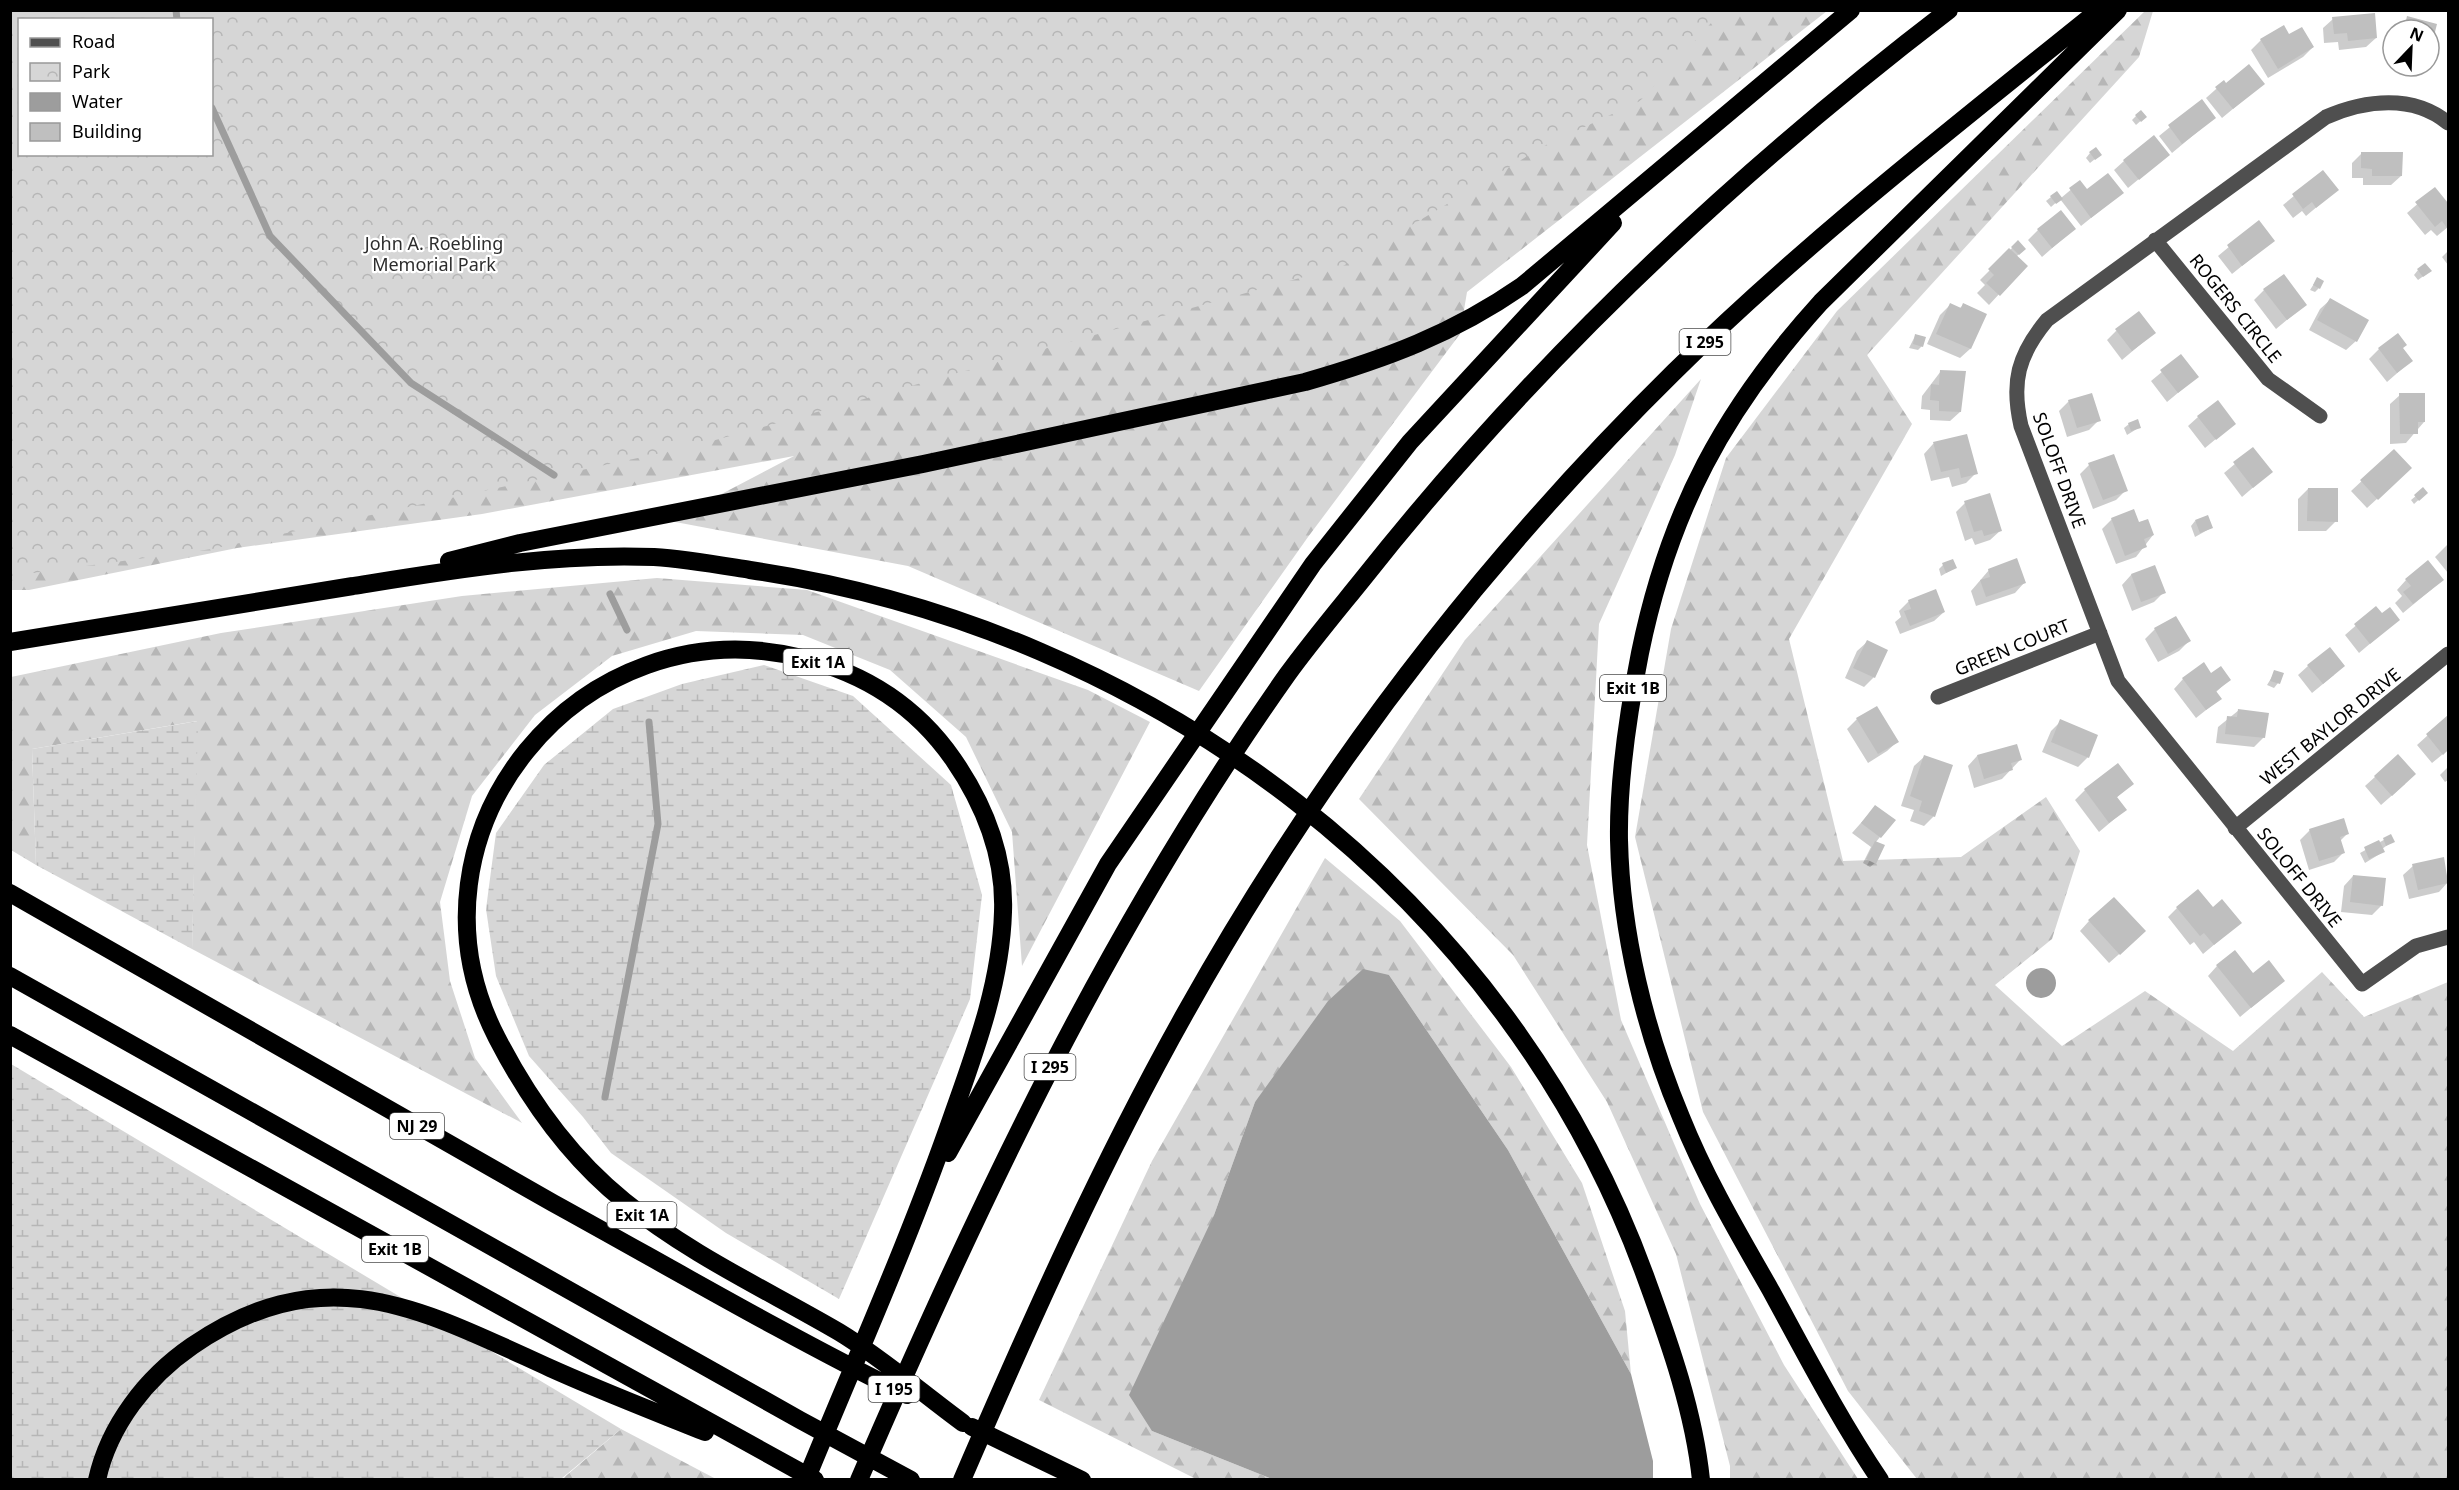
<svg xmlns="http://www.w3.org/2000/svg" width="2459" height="1490" font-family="'Noto Sans',sans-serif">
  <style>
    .forest { fill: url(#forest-firs); fill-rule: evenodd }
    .wetland { fill: url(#wetland-marsh) }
    .park { fill: url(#park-crowns); fill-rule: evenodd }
    .water { fill: #9d9d9d }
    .shadow { fill: #0003 }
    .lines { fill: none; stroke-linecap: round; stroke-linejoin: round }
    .stream { stroke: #9d9d9d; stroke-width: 7 }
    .building { fill: #bfbfbf }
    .minor { stroke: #4f4f4f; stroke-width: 15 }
    .highway { stroke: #000; stroke-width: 18 }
    .labels { text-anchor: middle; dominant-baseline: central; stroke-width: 4.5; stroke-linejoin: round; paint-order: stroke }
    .shield { fill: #fff; stroke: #4c4c4c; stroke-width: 1.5 }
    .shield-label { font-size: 16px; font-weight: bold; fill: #000 }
    .park-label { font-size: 18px; fill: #2d2d2d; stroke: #fff }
    .street-label { font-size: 18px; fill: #000; stroke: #fff }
  </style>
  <defs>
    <pattern id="forest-firs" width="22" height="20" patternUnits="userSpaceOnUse" patternTransform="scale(1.5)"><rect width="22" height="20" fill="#d6d6d6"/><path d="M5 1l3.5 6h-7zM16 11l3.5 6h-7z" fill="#b6b6b6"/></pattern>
    <pattern id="wetland-marsh" width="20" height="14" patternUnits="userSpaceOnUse" patternTransform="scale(1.5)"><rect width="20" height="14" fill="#d6d6d6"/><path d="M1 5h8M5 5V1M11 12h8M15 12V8" fill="none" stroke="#b6b6b6"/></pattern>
    <pattern id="park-crowns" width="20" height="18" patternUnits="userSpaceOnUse" patternTransform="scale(1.5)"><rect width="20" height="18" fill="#d6d6d6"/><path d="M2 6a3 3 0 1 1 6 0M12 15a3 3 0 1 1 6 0" fill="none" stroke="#b6b6b6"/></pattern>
  </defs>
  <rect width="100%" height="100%" fill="#fff"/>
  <path class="forest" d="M11,11H1827L1467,292L1460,334L1308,537L1199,691L908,566L670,521L794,456L482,514L237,548L29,590H11ZM20,20H212V154H20Z
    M2145,11H2153L2139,57L1867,355L1912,424L1789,639L1843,861L1961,857L2046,797L2080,851L2052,939L1995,985L2062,1046L2145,991L2233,1051L2322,972L2364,1017L2448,982V1479H1917L1848,1391L1703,1112L1635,837L1671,629L1726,458L1837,311Z
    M1701,379L1675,455L1599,624L1587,845L1621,1020L1700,1204L1784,1365L1858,1479H1730V1466L1676,1254L1607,1102L1513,955L1359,799L1465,640Z
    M657,578L807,590L1088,690L1150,722L1022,966L1012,832L966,737L890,670L803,635L696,631L612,656L535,715L472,796L440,902L450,981L475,1058L522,1123L192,949L197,721L32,749L36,865L11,850V677L221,633L462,596Z
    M1325,858L1400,921L1511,1067L1582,1183L1625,1311L1631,1374L1508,1150L1389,975L1255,1102L1214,1215L1152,1431L1272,1479H1196L1039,1400L1152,1161Z
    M621,1429L716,1479L561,1480Z"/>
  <path class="wetland" d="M764,665L853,696L951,785L982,895L970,999L839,1299L726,1233L611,1153L583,1117L529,1056L496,976L486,909L496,833L544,765L613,709L682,684Z
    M198,721L192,949L36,865L32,749Z
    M11,1064L621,1429L561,1479L11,1480Z"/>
  <path class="park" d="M10,11L11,10L1722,11L1640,101L1546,145L1343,266L694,446L212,549L11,576ZM20,20H212V154H20Z"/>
  <path class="water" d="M2026 983a15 15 0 1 1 30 0a15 15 0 1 1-30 0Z
    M1363,969L1389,975L1508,1150L1631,1374L1653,1461V1479H1272L1152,1431L1129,1395L1214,1215L1255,1102L1328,1001Z"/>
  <path class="shadow" d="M2408,18L2435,25L2429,49V30H2397Z
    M2333,19L2376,38L2366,47L2339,50L2338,42L2324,43L2323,28Z
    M2289,36L2313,47L2303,57L2268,78L2251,50L2261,40Z
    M2393,47V60L2390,59Z
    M2224,82L2226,85L2263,84L2222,118L2206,98Z
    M2202,101L2214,118L2172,153L2159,136Z
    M2136,116L2145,117L2136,125L2132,120Z
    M2090,153L2095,159L2090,163L2086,158Z
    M2362,153L2401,176L2391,185H2363V178H2352V163Z
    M2168,155L2128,188L2114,170L2124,161Z
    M2323,172L2337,190L2306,216L2302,211L2293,218L2283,205Z
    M2080,182L2087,191L2122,193L2081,226L2060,199L2051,207L2046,201L2056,193L2061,198Z
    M2435,189L2448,206V227L2437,236L2431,230L2425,235L2407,213Z
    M2259,222L2273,241L2232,274L2218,256Z
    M2074,229L2042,257L2028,240L2038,230Z
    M2018,242L2024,249L2016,257L2025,266L1989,305L1977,293L1985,285L1980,280Z
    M2448,251V265L2442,257Z
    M2418,270L2425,275L2418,280L2414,275Z
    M2317,279L2319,288L2315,292L2310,290Z
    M2264,290L2305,305L2276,329L2254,300Z
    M2330,300L2356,341L2346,350L2309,330L2320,309Z
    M1964,304L1985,314L1970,349L1960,358L1927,344L1940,315L1950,305L1959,309Z
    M2116,331L2154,333L2122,360L2107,340Z
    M1915,336L1922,346L1918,350L1909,348Z
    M2379,349H2402L2411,361L2387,382L2369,359Z
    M2181,356L2197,377L2167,402L2151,381Z
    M1941,371L1960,412L1950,421L1930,420V410L1921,409L1922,396Z
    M2400,395L2424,422L2406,443L2390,444V404Z
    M2069,401L2099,420L2089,430L2067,437L2059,411Z
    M2198,417L2234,424L2205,448L2188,426Z
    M2129,424L2140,427L2127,435L2124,428Z
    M1966,435L1976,473L1966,483L1952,487L1949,477L1931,481L1924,454L1933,444Z
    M2253,449L2271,472L2242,497L2224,473Z
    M2394,451L2400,478L2367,508L2351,491Z
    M2089,465L2126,490L2116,500L2093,509L2080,474Z
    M2308,489L2336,521L2326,531H2298V499Z
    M2423,490L2426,493L2414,504L2411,500Z
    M1965,503L2000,531L1990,540L1975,545L1972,538L1965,541L1956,512Z
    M2112,519L2138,524L2153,535L2136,557L2116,564L2102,529Z
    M2195,521L2211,528L2195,537L2191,526Z
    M2448,544V573L2435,557Z
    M1943,565L1955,568L1941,576L1939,569Z
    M2154,567L2164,592L2154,602L2132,611L2122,585L2131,575Z
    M1989,570L2024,583L2015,593L1976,606L1971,591Z
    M2406,580L2432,589L2403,613L2395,603L2402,596L2397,590Z
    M1909,601L1944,612L1934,621L1900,634L1895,622L1901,617L1899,611Z
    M2376,608L2382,616L2398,620L2359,653L2345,635Z
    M2155,629L2189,641L2179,651L2158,662L2145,639Z
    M1867,642L1874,677L1864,687L1845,678L1857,651Z
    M2308,666L2334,675L2312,693L2298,675Z
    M2275,672L2278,683L2274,688L2267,685Z
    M2211,675L2229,680L2215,693L2220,699L2196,718L2174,689L2183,679Z
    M2239,710L2264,737L2254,747L2216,743L2218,727Z
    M2448,717V750L2432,763L2417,745Z
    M1857,719L1897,742L1887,751L1868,763L1847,729Z
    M2061,721L2088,757L2078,767L2042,752L2051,731Z
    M1977,756L2020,760L2002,779L1974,788L1968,766Z
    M2398,756L2405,784L2381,805L2365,786Z
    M1924,757L1934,816L1924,826L1910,821L1914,810L1901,806L1914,766Z
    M2448,767V780L2445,782L2440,775Z
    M2132,784L2116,798L2125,810L2099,832L2075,800L2085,790Z
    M1875,807L1880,837L1876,842L1875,863L1870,867L1863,863L1871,847L1852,833Z
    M2310,830L2347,834L2340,841L2343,853L2334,862L2309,870L2300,840Z
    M2391,836L2393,841L2382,849L2383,852L2365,863L2360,853Z
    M2443,859L2448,882L2439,892L2409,899L2403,875L2413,866Z
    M2353,876L2382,905L2372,915L2341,912L2344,886Z
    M2177,908L2212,909L2240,923L2203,954L2194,942L2190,945L2168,917Z
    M2089,921L2134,941L2109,963L2080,931Z
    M2217,966L2253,975L2283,981L2240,1017L2208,976Z"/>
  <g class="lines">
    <path class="stream" d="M176,10L177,20
      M212,108L270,236L411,383L554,475
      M610,594L627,630
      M605,1097L658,824L649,722"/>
  </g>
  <path class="building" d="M2375,13L2377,38L2348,41L2347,33L2334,34L2332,17Z
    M2407,16L2437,24L2430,52L2429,30H2404Z
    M2284,25L2289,34L2302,27L2314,47L2278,69L2260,39Z
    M2249,64L2265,84L2233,109L2215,87L2224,80L2226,83Z
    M2202,99L2216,118L2182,144L2168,125Z
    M2141,110L2147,117L2141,122L2135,115Z
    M2154,135L2170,155L2139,180L2123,160Z
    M2096,147L2102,155L2095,160L2089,152Z
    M2361,152H2403L2402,176H2372V169L2361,168Z
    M2323,170L2339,190L2316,208L2312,202L2303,209L2292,194Z
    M2108,173L2124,193L2091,218L2069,188L2080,180L2087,189Z
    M2435,187L2448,203L2447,228L2442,221L2435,227L2415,202Z
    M2057,191L2063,199L2056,204L2050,196Z
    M2061,210L2076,229L2052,248L2037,229Z
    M2259,220L2275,241L2242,266L2227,245Z
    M2018,240L2026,249L2019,255L2011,247Z
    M2009,248L2028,266L2000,296L1986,283L1994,275L1988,269Z
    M2425,263L2432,271L2423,277L2417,269Z
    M2284,274L2307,305L2287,320L2263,289Z
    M2317,277L2324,281L2320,289L2313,285Z
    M2330,298L2369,320L2357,342L2317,320Z
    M1950,303L1961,308L1963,303L1987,314L1971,349L1936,334Z
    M2139,311L2156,333L2132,351L2115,329Z
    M2398,333L2407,345L2403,348L2413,361L2397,373L2378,348Z
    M1915,334L1926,337L1923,347L1913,344Z
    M2181,354L2199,377L2178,393L2160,370Z
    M1940,370L1966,371L1961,412L1939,411V401L1930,400L1931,384L1939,385Z
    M2092,393L2101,421L2077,428L2068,400Z
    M2399,393H2425V422H2418V434H2400Z
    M2218,400L2236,424L2216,440L2197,416Z
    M2138,419L2141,428L2131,431L2128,423Z
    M1967,434L1978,474L1961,478L1959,468L1941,472L1933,442Z
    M2253,447L2273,472L2253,488L2233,462Z
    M2394,449L2412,468L2378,500L2360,480Z
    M2114,454L2128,491L2103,500L2088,463Z
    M2423,487L2428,493L2419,501L2414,495Z
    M2308,488H2338V522L2307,521Z
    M1990,493L2002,531L1984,536L1982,530L1974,532L1964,501Z
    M2134,509L2139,522L2148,519L2154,535L2144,539L2147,547L2125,556L2111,518Z
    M2208,515L2213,528L2200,533L2195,520Z
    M2017,558L2026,583L1986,597L1980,580L1990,577L1988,569Z
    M1953,559L1957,568L1946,573L1942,563Z
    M2428,560L2444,580L2413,604L2403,592L2411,586L2405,579Z
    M2155,565L2166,593L2141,602L2131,574Z
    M1936,589L1945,612L1910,626L1904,611L1911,609L1908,600Z
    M2376,606L2382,613L2390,607L2400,620L2370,644L2354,624Z
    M2176,616L2191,641L2168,654L2154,628Z
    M1867,640L1888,650L1875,678L1853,668Z
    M2330,647L2345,666L2323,684L2307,665Z
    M2204,662L2211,673L2221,666L2231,680L2216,691L2222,699L2206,710L2182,678Z
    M2274,670L2284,673L2280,684L2270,681Z
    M1877,706L1899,742L1878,754L1856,718Z
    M2238,709L2269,713L2265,738L2225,734L2227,716L2237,717Z
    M2448,715V750L2443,755L2426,734Z
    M2060,719L2098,735L2089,758L2051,742Z
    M2017,744L2022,760L2011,763L2013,770L1984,779L1977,755Z
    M2398,754L2416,774L2392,796L2374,776Z
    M1924,755L1953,765L1935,817L1919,811L1922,801L1910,796Z
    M2118,763L2134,784L2117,797L2127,810L2109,823L2084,789Z
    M1875,805L1896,820L1881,838L1861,823Z
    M2344,818L2349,834L2340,837L2345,853L2319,861L2309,829Z
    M2391,834L2395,842L2386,846L2383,838Z
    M2379,840L2385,852L2369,859L2364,847Z
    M1875,841L1885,845L1876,864L1866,859Z
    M2444,857L2448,883L2418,890L2412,864Z
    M2353,875L2386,878L2383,906L2350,902Z
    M2198,889L2213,907L2222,899L2242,923L2214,945L2204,933L2200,936L2176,907Z
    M2114,897L2146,931L2120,955L2088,920Z
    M2235,950L2253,973L2269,960L2285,981L2251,1008L2216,965Z"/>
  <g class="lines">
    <path class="minor" d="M2448,123C2413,94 2365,100 2326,117L2047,320C2018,355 2011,382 2021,426L2118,681L2362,984L2416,946L2448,937
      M2155,240L2268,379L2320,416
      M1938,697L2100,633
      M2235,828L2448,654"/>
    <path class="highway" d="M449,561L520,543L923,464L1305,382C1385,359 1453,334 1522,286L1851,10
      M10,642C125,624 239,605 353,586C453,570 552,553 654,557C686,559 719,565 750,570C1151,628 1509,896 1647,1281C1670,1344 1694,1412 1701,1480
      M10,893C191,998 372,1101 553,1203C671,1268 787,1336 907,1395
      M10,976L800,1420L911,1480
      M10,1035L815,1480
      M948,1153L1108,864L1313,564L1410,442L1613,223
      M972,1427L1082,1480
      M97,1480C109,1425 147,1377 192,1346C326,1255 420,1309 550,1368C601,1391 653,1411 705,1432
      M806,1480C856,1358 910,1238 953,1114C976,1049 1001,982 1003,912C1005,857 984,804 953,759C916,706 864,673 802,658C581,603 391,833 497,1038C529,1100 569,1157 624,1201C689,1254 767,1290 839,1332C882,1358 922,1393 963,1423
      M859,1480C980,1199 1110,925 1287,675C1311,642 1337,611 1362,580C1532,365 1732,176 1949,10
      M962,1480C1031,1320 1102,1161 1187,1010C1318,776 1483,560 1674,372C1807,241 1954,127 2099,10
      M1880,1480C1839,1419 1805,1353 1770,1289C1738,1233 1705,1177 1681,1117C1645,1031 1621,933 1619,840C1618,778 1628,714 1640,653C1669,511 1724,409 1821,302L2118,10"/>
  </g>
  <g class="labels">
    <g class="shield">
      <rect x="1679.5" y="329" width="51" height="26" rx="4.5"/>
      <rect x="783.5" y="649" width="69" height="26" rx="4.5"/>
      <rect x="1600" y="675" width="66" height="26" rx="4.5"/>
      <rect x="1024.5" y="1054" width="51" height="26" rx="4.5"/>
      <rect x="390" y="1113" width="54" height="26" rx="4.5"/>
      <rect x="607.5" y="1202" width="69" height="26" rx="4.5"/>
      <rect x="362" y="1236" width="66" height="26" rx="4.5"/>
      <rect x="868.5" y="1376" width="51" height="26" rx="4.5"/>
    </g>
    <g class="shield-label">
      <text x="1705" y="342">I 295</text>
      <text x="818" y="662">Exit 1A</text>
      <text x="1633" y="688">Exit 1B</text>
      <text x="1050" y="1067">I 295</text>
      <text x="417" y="1126">NJ 29</text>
      <text x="642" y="1215">Exit 1A</text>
      <text x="395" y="1249">Exit 1B</text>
      <text x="894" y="1389">I 195</text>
    </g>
    <g class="park-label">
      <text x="434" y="243">John A. Roebling<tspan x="434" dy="21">Memorial Park</tspan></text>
    </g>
    <g class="street-label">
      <text transform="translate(2236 308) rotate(51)">ROGERS CIRCLE</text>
      <text transform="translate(2060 470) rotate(70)">SOLOFF DRIVE</text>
      <text transform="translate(2012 647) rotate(-22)">GREEN COURT</text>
      <text transform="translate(2330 726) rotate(-39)">WEST BAYLOR DRIVE</text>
      <text transform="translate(2300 877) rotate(51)">SOLOFF DRIVE</text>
    </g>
  </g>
  <rect width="2459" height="1490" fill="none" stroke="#000000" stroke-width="24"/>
  <rect x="18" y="18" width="195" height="138" fill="#ffffff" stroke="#999999" stroke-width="1.5"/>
  <rect x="30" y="38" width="30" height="9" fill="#4f4f4f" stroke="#999999" stroke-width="1.5"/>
  <text x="72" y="48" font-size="18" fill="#000000">Road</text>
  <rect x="30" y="63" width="30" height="18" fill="url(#park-crowns)" stroke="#999999" stroke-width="1.5"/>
  <text x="72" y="78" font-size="18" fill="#000000">Park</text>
  <rect x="30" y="93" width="30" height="18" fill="#9d9d9d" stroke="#999999" stroke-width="1.5"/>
  <text x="72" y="108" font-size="18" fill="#000000">Water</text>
  <rect x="30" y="123" width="30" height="18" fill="#bfbfbf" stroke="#999999" stroke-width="1.5"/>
  <text x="72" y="138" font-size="18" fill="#000000">Building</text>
  <g transform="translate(2411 48) rotate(23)"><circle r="28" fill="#ffffff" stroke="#999999" stroke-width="1.5"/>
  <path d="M0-4.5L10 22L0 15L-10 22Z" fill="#000000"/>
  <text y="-9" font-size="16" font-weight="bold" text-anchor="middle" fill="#000000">N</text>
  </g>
</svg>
